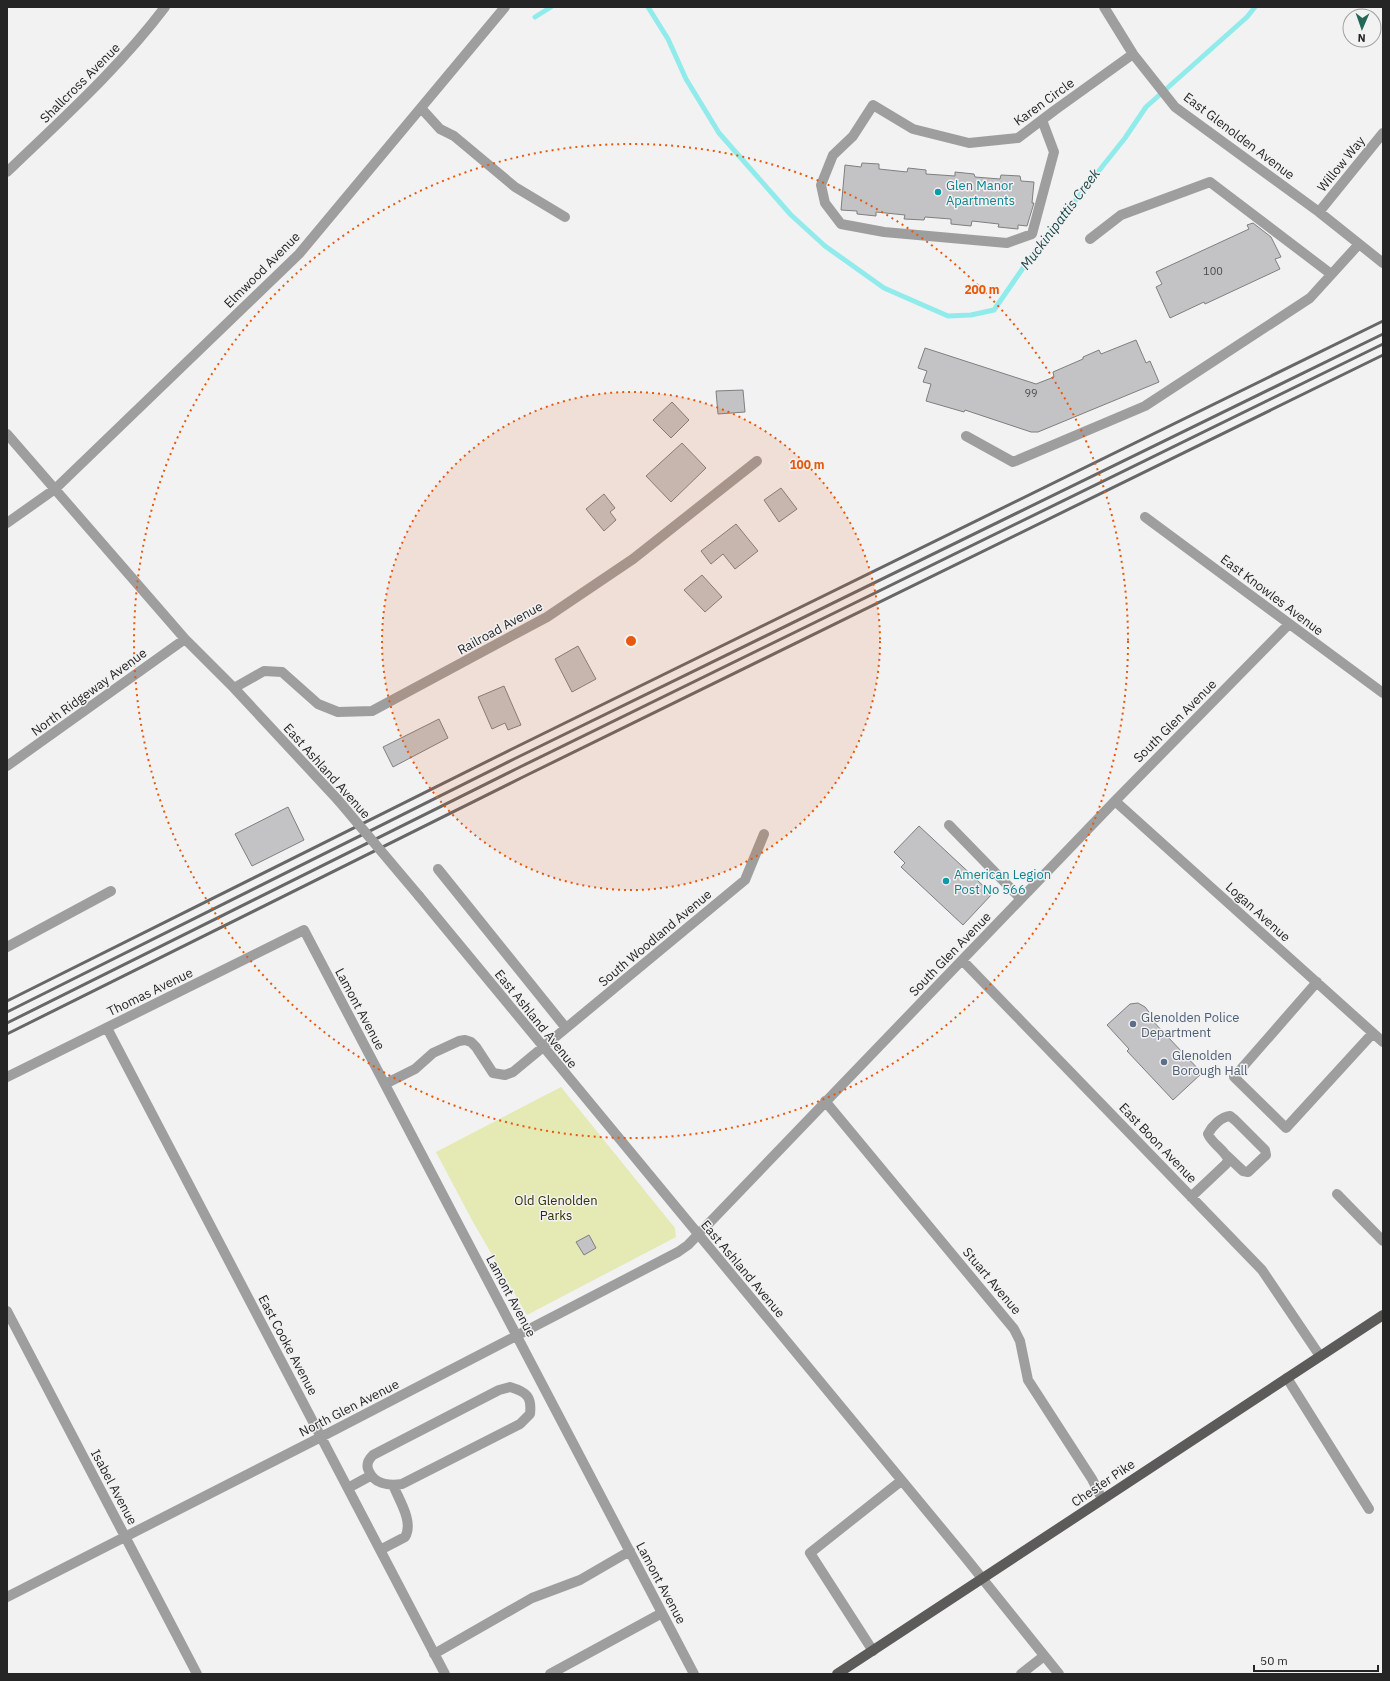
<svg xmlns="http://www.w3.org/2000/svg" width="1390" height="1681" font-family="'IBM Plex Sans',sans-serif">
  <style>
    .green { fill: #e5e9b3 }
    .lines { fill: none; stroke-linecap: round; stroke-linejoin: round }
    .stream { stroke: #92ebeb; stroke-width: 5 }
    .building { fill: #c3c3c5; stroke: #7f7f80 }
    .minor { stroke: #9f9e9e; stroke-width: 10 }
    .major { stroke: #5c5b5a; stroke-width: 10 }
    .rail { stroke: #676768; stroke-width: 3 }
    .minor-bridge { stroke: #9f9e9e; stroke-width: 10 }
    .ring { fill: none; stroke: #e8590c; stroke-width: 2; stroke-dasharray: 2 4 }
    .culture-dot { fill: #0f9aa8; stroke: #f2f2f3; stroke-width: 1.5 }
    .service-dot { fill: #5c6f8a; stroke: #f2f2f3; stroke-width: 1.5 }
    .labels { text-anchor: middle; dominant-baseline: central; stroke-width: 3; stroke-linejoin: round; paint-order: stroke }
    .number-label { font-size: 11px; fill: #4c4c4e }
    .street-label { font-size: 13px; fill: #252526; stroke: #f2f2f3 }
    .culture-label { font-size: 13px; fill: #0d838f; stroke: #f2f2f3; text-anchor: start }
    .service-label { font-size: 13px; fill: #4e5e75; stroke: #f2f2f3; text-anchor: start }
    .park-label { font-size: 13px; fill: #303100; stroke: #f2f2f3 }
    .water-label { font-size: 14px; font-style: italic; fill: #1d4747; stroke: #f2f2f3 }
    .centre { fill: #e8590c; stroke: #f2f2f3; stroke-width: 2 }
    .ring-label { font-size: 12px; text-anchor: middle; font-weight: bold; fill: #e8590c; stroke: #f2f2f3; stroke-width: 3; stroke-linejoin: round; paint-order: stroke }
  </style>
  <rect width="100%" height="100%" fill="#f2f2f3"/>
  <path class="green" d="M561,1087L675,1228L676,1237L527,1315L473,1222L436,1152Z"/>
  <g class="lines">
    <path class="stream" d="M648,7L668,39L686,79L719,133L791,215L825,246L884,288L948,316L971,315L994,310L1032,255L1125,138L1146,107L1247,17L1255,7
      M535,17L551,7"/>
  </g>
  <path class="building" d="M862,163L879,164V169L907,172L908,168L926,170V174L955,176V172L974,174L975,177L1000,179L1001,175L1020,176L1021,181L1034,182L1032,203H1034L1027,226L1018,225V229L998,227L999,224L972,221L971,226L951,224V219L925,217L924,220L904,219L905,215L876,212V216L857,214V211L841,210L845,165L861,167Z
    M1253,223L1271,237L1281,257L1275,259L1280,269L1205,304L1204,302L1170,318L1156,287L1162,284L1156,272L1249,229L1247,225Z
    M1136,340L1146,363L1150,361L1159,382L1038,432H1031L965,410L964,412L926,401L931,384L923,382L927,371L918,368L925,348L1036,384L1054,377L1053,372L1083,359V357L1099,350L1101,354Z
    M743,390L745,412L718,414L716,391Z
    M672,402L689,420L671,438L653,420Z
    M682,443L706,468L671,502L646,476Z
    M781,488L797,509L779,522L764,500Z
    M604,494L615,508L610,512L616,520L604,531L586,509Z
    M736,524L758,551L735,569L723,554L711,564L701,551Z
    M702,575L722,597L705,612L684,590Z
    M578,646L596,679L572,692L555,659Z
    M504,686L521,725L508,730L505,723L492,729L478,697Z
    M439,719L448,738L393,767L383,747Z
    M288,807L304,840L252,866L235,834Z
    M919,826L992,894L963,925L901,867L905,863L894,852Z
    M1138,1003L1145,1007L1149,1012L1148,1016L1202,1073L1173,1100L1127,1051L1129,1049L1107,1025L1130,1004Z
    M589,1235L596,1248L584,1255L576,1242Z"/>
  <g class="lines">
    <path class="minor" d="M1104,7L1133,54L1175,107L1319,212L1383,263
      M421,108L440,129L454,136L515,187L565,217
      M1042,120L1054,152L1032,234L1007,243L884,232L841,224L825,203L821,185L833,155L853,136L873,105L913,129L969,143L1018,138L1055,110L1133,54
      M7,172C62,119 119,68 165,7
      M1319,212L1383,133
      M1090,239L1121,215L1210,182L1331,274
      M7,434L185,639L234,688L338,800
      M966,436L1013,462L1145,406L1310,298L1359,244
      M1145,517L1383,693
      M7,523L55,489L299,254L505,7
      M234,688L264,671L282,672L318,704L338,712L372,711L547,617L633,559L757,461
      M7,766L185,639
      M1115,801L1383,1042
      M949,825L1021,899
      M438,869L566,1028
      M419,896L965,1557L1059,1674
      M7,947L111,891
      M962,960L1262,1270L1320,1356
      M1317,982L1234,1077L1286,1128L1373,1033
      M107,1028L445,1674
      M7,1077L304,930L694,1674
      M385,1084L415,1069L433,1053L459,1041L465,1040L471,1042L476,1047L493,1073L505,1075L513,1072L745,880L764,834
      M825,1101L1014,1329L1020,1341L1028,1380L1092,1479L1102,1499
      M1337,1194L1383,1241
      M1191,1197L1226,1164L1228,1159C1224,1149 1212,1144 1208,1134C1212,1126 1221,1117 1230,1116L1235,1120L1265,1150L1266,1155L1248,1172L1243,1171L1226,1155
      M7,1311L197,1674
      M1287,1378L1369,1509
      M510,1387C527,1392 532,1397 530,1414L520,1424L402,1484C388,1486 373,1484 368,1469C366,1463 369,1459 373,1455L499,1390Z
      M348,1488L370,1476
      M380,1550L405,1537C414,1522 399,1500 393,1485
      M7,1597L321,1437L678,1252L688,1245L1115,801L1289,624
      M873,1651L810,1553L901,1481
      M434,1654L532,1598L580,1580L630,1551
      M550,1674L662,1613
      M1021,1674L1044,1656"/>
    <path class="major" d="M837,1674L1383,1315"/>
    <path class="rail" d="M7,1001L510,750L1383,321
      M7,1012L514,759L1383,334
      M7,1023L518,768L1383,344
      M7,1034L523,777L1383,355"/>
    <path class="minor-bridge" d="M338,800L419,896"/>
  </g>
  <circle cx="631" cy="641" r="249" fill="#e8590c" fill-opacity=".12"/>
  <g class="ring">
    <circle cx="631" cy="641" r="249"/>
    <circle cx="631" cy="641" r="497"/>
  </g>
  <g class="culture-dot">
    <circle cx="938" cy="192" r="4"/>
    <circle cx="946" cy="881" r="4"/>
  </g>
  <g class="service-dot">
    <circle cx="1133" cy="1024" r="4"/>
    <circle cx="1164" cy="1062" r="4"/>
  </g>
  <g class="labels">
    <g class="number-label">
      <text x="1213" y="271">100</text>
      <text x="1031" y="393">99</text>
    </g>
    <g class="street-label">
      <text transform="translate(80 83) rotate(-45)">Shallcross Avenue</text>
      <text transform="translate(1044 102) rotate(-36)">Karen Circle</text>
      <text transform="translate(1239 136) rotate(37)">East Glenolden Avenue</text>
      <text transform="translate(1341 164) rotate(-51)">Willow Way</text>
      <text transform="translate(262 270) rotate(-45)">Elmwood Avenue</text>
      <text transform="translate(1272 595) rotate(37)">East Knowles Avenue</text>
      <text transform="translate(500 628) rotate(-29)">Railroad Avenue</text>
      <text transform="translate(89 692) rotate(-36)">North Ridgeway Avenue</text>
      <text transform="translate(1175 721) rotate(-45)">South Glen Avenue</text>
      <text transform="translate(327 771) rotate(48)">East Ashland Avenue</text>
      <text transform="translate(1258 912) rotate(42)">Logan Avenue</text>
      <text transform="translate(655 938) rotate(-40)">South Woodland Avenue</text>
      <text transform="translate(950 954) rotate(-46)">South Glen Avenue</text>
      <text transform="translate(150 992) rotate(-26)">Thomas Avenue</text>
      <text transform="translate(360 1009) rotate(62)">Lamont Avenue</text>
      <text transform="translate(536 1019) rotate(51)">East Ashland Avenue</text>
      <text transform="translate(1158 1143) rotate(46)">East Boon Avenue</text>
      <text transform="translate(743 1269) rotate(50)">East Ashland Avenue</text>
      <text transform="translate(992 1281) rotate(50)">Stuart Avenue</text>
      <text transform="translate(511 1296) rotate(62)">Lamont Avenue</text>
      <text transform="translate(288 1345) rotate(62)">East Cooke Avenue</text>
      <text transform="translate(349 1408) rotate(-27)">North Glen Avenue</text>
      <text transform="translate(1103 1483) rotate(-34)">Chester Pike</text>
      <text transform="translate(114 1487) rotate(62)">Isabel Avenue</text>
      <text transform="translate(661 1583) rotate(62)">Lamont Avenue</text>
    </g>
    <g class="culture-label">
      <text x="946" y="185">Glen Manor<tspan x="946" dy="15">Apartments</tspan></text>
      <text x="954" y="874">American Legion<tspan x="954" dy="15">Post No 566</tspan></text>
    </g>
    <g class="service-label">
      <text x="1141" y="1017">Glenolden Police<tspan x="1141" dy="15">Department</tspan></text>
      <text x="1172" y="1055">Glenolden<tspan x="1172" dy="15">Borough Hall</tspan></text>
    </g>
    <g class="park-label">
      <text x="556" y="1200">Old Glenolden<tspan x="556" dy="15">Parks</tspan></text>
    </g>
    <g class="water-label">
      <text transform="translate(1060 219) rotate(-53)">Muckinipattis Creek</text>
    </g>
  </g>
  <circle cx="631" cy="641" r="6" class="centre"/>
  <g class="ring-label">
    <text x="982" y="294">200 m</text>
    <text x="807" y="469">100 m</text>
  </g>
  <rect width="1390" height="1681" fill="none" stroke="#252526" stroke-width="16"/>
  <g transform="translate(1362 28) rotate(182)"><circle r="19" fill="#f2f2f3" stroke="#a0a0a1"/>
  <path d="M0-3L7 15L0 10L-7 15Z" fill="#236759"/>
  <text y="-6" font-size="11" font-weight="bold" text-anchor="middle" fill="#252526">N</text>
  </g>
  <path d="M1254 1665v6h124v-6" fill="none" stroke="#252526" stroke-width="2"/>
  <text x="1260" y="1665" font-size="12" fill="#252526" stroke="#f2f2f3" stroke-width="3" paint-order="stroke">50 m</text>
</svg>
